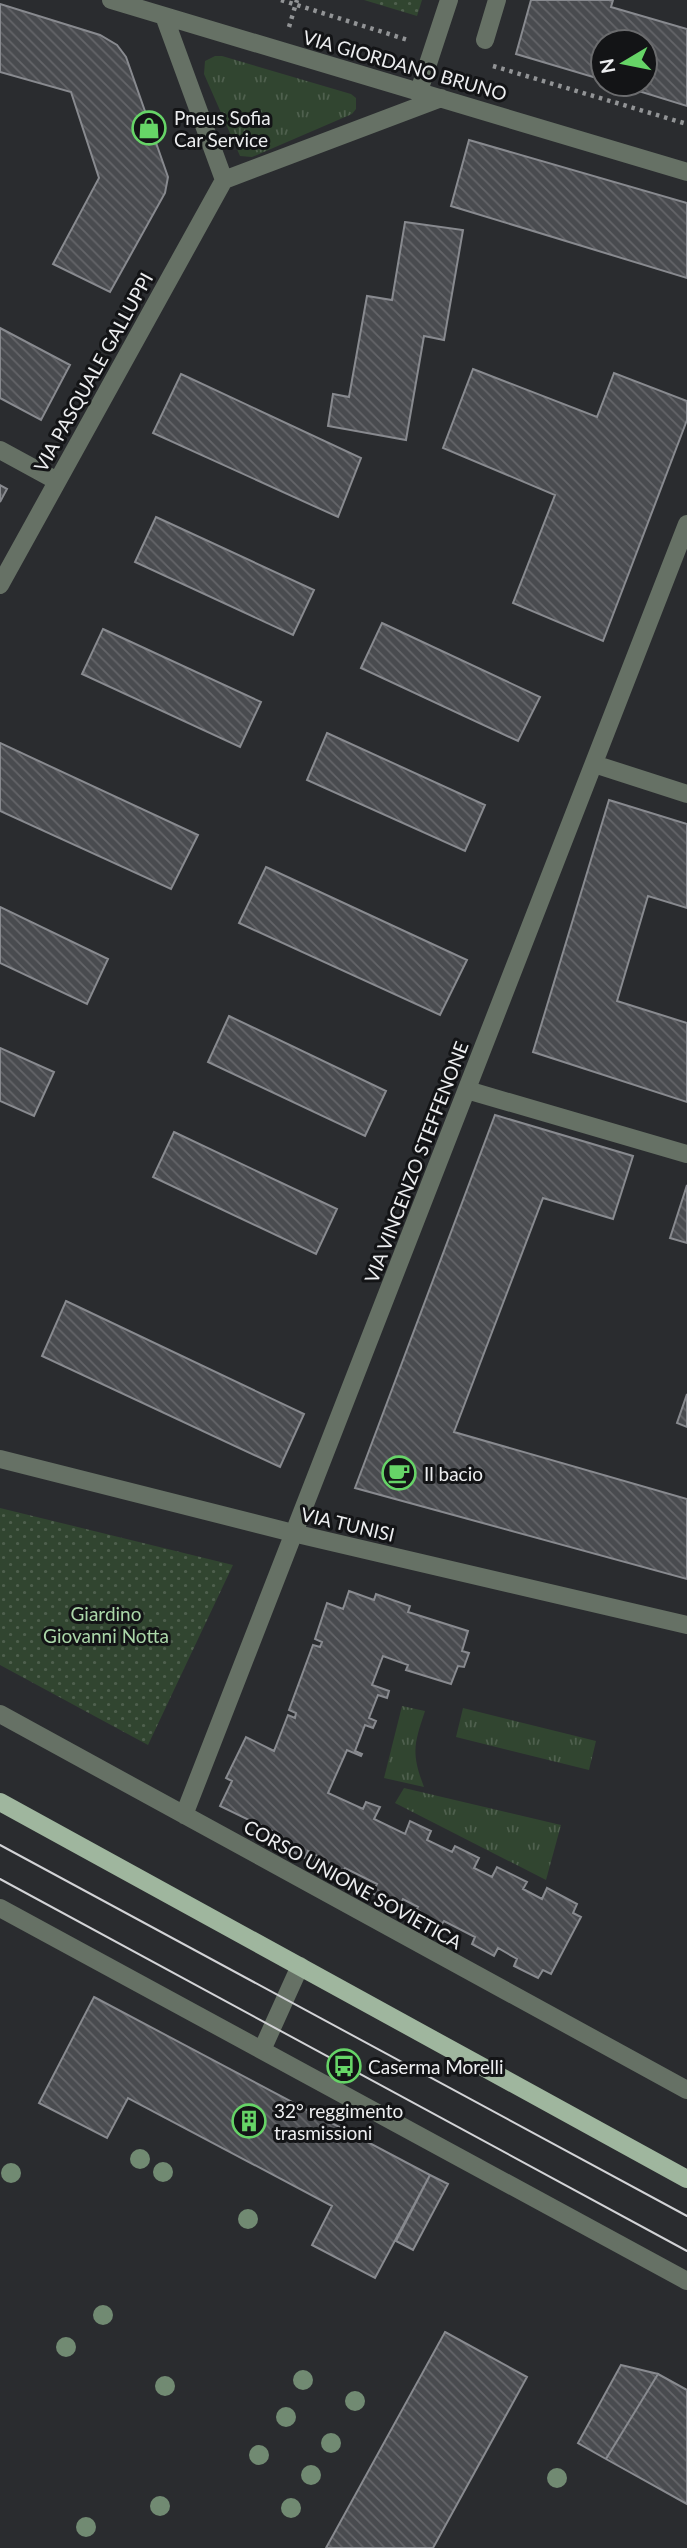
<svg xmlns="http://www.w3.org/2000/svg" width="687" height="2548" font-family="Lato,sans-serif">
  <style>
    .grass { fill: url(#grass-tufts) }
    .park { fill: url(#park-dots) }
    .building { fill: url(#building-back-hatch); stroke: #888a8f; stroke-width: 2 }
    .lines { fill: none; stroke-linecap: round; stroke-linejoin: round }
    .path { stroke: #929496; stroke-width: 4.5; stroke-dasharray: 3.5 5; stroke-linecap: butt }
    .minor { stroke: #667165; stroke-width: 18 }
    .major { stroke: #9fb69e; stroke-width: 18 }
    .tram { stroke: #d2d3d6; stroke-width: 2 }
    .tree { fill: #718a72 }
    .labels { text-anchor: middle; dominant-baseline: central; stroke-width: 6; stroke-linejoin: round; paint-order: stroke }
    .street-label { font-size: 19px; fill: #edeef0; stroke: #131416 }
    .poi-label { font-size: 19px; fill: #edeef0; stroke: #131416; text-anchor: start }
    .park-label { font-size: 19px; fill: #abd7a9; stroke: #131416 }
  </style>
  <defs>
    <pattern id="grass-tufts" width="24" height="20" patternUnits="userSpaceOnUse" patternTransform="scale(1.75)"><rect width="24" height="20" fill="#314530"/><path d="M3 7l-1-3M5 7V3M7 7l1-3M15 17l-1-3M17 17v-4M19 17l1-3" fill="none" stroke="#4f604e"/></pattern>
    <pattern id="park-dots" width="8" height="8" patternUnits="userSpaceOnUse" patternTransform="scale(1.75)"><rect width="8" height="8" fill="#314530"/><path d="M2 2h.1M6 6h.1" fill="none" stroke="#4f604e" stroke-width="1.8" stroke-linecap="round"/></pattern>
    <pattern id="building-back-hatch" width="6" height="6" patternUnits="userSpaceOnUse" patternTransform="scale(1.75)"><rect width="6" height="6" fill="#494b4f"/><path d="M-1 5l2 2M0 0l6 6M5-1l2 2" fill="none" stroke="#646569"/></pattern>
  </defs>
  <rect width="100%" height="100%" fill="#2a2c2f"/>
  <path class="grass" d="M215,56H222L351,94L356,98V109L352,114L252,157L240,156L204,74L205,61Z
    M402,1706L425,1711C414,1744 411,1753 424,1787L384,1778Z
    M463,1708L596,1741L589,1770L456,1737Z
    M404,1788L561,1825L546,1880L395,1803Z"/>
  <path class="park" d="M364,0H422L417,16Z
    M0,1508L233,1565L148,1745L0,1665Z"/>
  <path class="building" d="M531,0H613L611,7L687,29V106L616,84H645V42H603V80L516,54Z
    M0,4L100,35L117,45L126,57L168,177L165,193L110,292L53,264L99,178L71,92L0,72Z
    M469,140L687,203V278L451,206Z
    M405,222L463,230L444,340L424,336L406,440L328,426L333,394L349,397L367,296L392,300Z
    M0,328L70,365L41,420L0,398Z
    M473,369L597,417L614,373L687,401V420L603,641L513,603L555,495L443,448Z
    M181,374L361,458L338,517L153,433Z
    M0,485L7,489L0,502Z
    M156,517L314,590L293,635L135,562Z
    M382,623L540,697L518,741L361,668Z
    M103,629L261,702L240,747L82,674Z
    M327,733L485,805L465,851L307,780Z
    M0,743L198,835L171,889L0,811Z
    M609,800L687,824V908L648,896L617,1001L687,1023V1102L533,1052Z
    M266,867L467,960L440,1015L239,923Z
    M0,907L108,959L87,1004L0,963Z
    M229,1016L386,1091L365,1136L208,1062Z
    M0,1048L54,1072L34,1116L0,1101Z
    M495,1115L633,1156L613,1219L543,1198L454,1432L687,1499V1579L355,1488Z
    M174,1132L337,1209L316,1254L153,1177Z
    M687,1185V1243L670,1238Z
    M66,1301L304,1414L280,1467L42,1356Z
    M687,1394V1427L677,1423Z
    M349,1591L374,1600L376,1594L410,1606L408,1612L468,1631L462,1651L469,1653L464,1667L458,1666L451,1684L406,1670L408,1665L383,1656L372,1685L389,1691L387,1698L378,1695L369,1718L376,1721L373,1728L365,1725L355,1751L362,1754L361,1756L347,1750L328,1793L363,1809L366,1802L380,1807L374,1819L405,1834L410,1821L431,1831L427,1840L452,1852L455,1846L479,1858L474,1868L492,1877L497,1867L527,1882L523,1889L542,1899L547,1888L577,1904L573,1913L581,1917L551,1974L543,1970L538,1978L514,1966L517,1959L498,1948L494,1956L472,1944L475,1937L444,1921L439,1928L414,1914L418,1907L403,1899L399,1907L372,1893L377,1884L345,1868L341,1875L314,1862L317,1856L308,1851L305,1858L272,1841L276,1833L220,1806L232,1781L226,1778L246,1737L274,1751L288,1715L295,1718L296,1713L289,1710L313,1645L320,1647L322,1642L315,1639L327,1603L343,1609Z
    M94,1997L430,2175L375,2278L312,2245L332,2206L128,2098L107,2138L39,2103Z
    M430,2175L448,2184L413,2250L396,2241Z
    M445,2332L527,2377L433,2548H326Z
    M621,2365L658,2374L606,2459L578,2443Z
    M658,2374L687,2390V2504L606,2459Z"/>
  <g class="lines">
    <path class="path" d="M281,0L408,40
      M289,27L297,0
      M493,66L687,124"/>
    <path class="minor" d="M111,0L687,172
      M164,16L224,180
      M485,40L497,0
      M419,91L449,0
      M0,450L57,481
      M0,585L224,180L441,98
      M594,764L687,794
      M467,1090L687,1154
      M0,1459L293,1533L687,1625
      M0,1714L687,2090
      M184,1815L687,524
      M0,1908L687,2281
      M262,2050L300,1966"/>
    <path class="major" d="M0,1802L687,2179"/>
    <path class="tram" d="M0,1845L687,2216
      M0,1879L687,2251"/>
  </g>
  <g class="tree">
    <circle cx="140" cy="2159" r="10"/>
    <circle cx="163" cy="2172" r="10"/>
    <circle cx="11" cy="2173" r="10"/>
    <circle cx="248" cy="2219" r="10"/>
    <circle cx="103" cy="2315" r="10"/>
    <circle cx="66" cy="2347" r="10"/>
    <circle cx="303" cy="2380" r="10"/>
    <circle cx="165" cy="2386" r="10"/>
    <circle cx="355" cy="2401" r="10"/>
    <circle cx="286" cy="2417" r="10"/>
    <circle cx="331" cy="2443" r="10"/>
    <circle cx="259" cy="2455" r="10"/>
    <circle cx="311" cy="2475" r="10"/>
    <circle cx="557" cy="2478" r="10"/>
    <circle cx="160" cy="2506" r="10"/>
    <circle cx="291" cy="2508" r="10"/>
    <circle cx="86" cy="2527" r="10"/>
  </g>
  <defs>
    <symbol id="shop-ring" viewBox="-11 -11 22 22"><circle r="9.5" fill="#131416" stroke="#66d467" stroke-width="1.5"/><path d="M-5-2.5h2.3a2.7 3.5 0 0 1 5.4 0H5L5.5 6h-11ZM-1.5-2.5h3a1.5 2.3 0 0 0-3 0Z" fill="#66d467"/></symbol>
    <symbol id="cafe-ring" viewBox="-11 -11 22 22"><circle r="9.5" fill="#131416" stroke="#66d467" stroke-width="1.5"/><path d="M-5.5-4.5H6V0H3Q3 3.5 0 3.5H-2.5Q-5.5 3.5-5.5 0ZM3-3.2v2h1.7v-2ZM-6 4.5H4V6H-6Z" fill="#66d467"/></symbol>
    <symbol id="bus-ring" viewBox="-11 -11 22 22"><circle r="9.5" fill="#131416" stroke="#66d467" stroke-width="1.5"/><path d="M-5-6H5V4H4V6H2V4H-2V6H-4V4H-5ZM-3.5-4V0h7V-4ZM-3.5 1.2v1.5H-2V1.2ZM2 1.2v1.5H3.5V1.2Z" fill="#66d467"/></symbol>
    <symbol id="building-ring" viewBox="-11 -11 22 22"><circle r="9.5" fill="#131416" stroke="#66d467" stroke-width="1.5"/><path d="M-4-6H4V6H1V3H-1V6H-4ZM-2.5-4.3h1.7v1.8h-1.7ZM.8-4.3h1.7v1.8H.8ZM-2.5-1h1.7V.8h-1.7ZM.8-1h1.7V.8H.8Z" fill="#66d467"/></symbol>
  </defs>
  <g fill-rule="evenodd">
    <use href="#shop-ring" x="130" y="109" width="38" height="38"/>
    <use href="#cafe-ring" x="380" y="1454" width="38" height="38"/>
    <use href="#bus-ring" x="325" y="2047" width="38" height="38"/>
    <use href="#building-ring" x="230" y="2102" width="38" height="38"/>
  </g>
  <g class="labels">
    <g class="street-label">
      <text transform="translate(405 65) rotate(16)">VIA GIORDANO BRUNO</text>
      <text transform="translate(93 372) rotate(-61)">VIA PASQUALE GALLUPPI</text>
      <text transform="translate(416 1162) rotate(-69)">VIA VINCENZO STEFFENONE</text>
      <text transform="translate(348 1524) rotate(13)">VIA TUNISI</text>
      <text transform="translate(353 1884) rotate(29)">CORSO UNIONE SOVIETICA</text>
    </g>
    <g class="poi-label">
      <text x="174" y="117">Pneus Sofia<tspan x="174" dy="22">Car Service</tspan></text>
      <text x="424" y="1473">Il bacio</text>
      <text x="368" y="2066">Caserma Morelli</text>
      <text x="274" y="2110">32° reggimento<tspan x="274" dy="22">trasmissioni</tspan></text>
    </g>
    <g class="park-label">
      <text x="106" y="1613">Giardino<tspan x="106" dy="22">Giovanni Notta</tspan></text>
    </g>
  </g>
  <g transform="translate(624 63) rotate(260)"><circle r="33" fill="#131416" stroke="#6a6b6d" stroke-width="2"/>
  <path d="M0-5L12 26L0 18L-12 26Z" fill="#66d467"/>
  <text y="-10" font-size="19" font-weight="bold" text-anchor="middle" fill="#edeef0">N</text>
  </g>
</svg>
